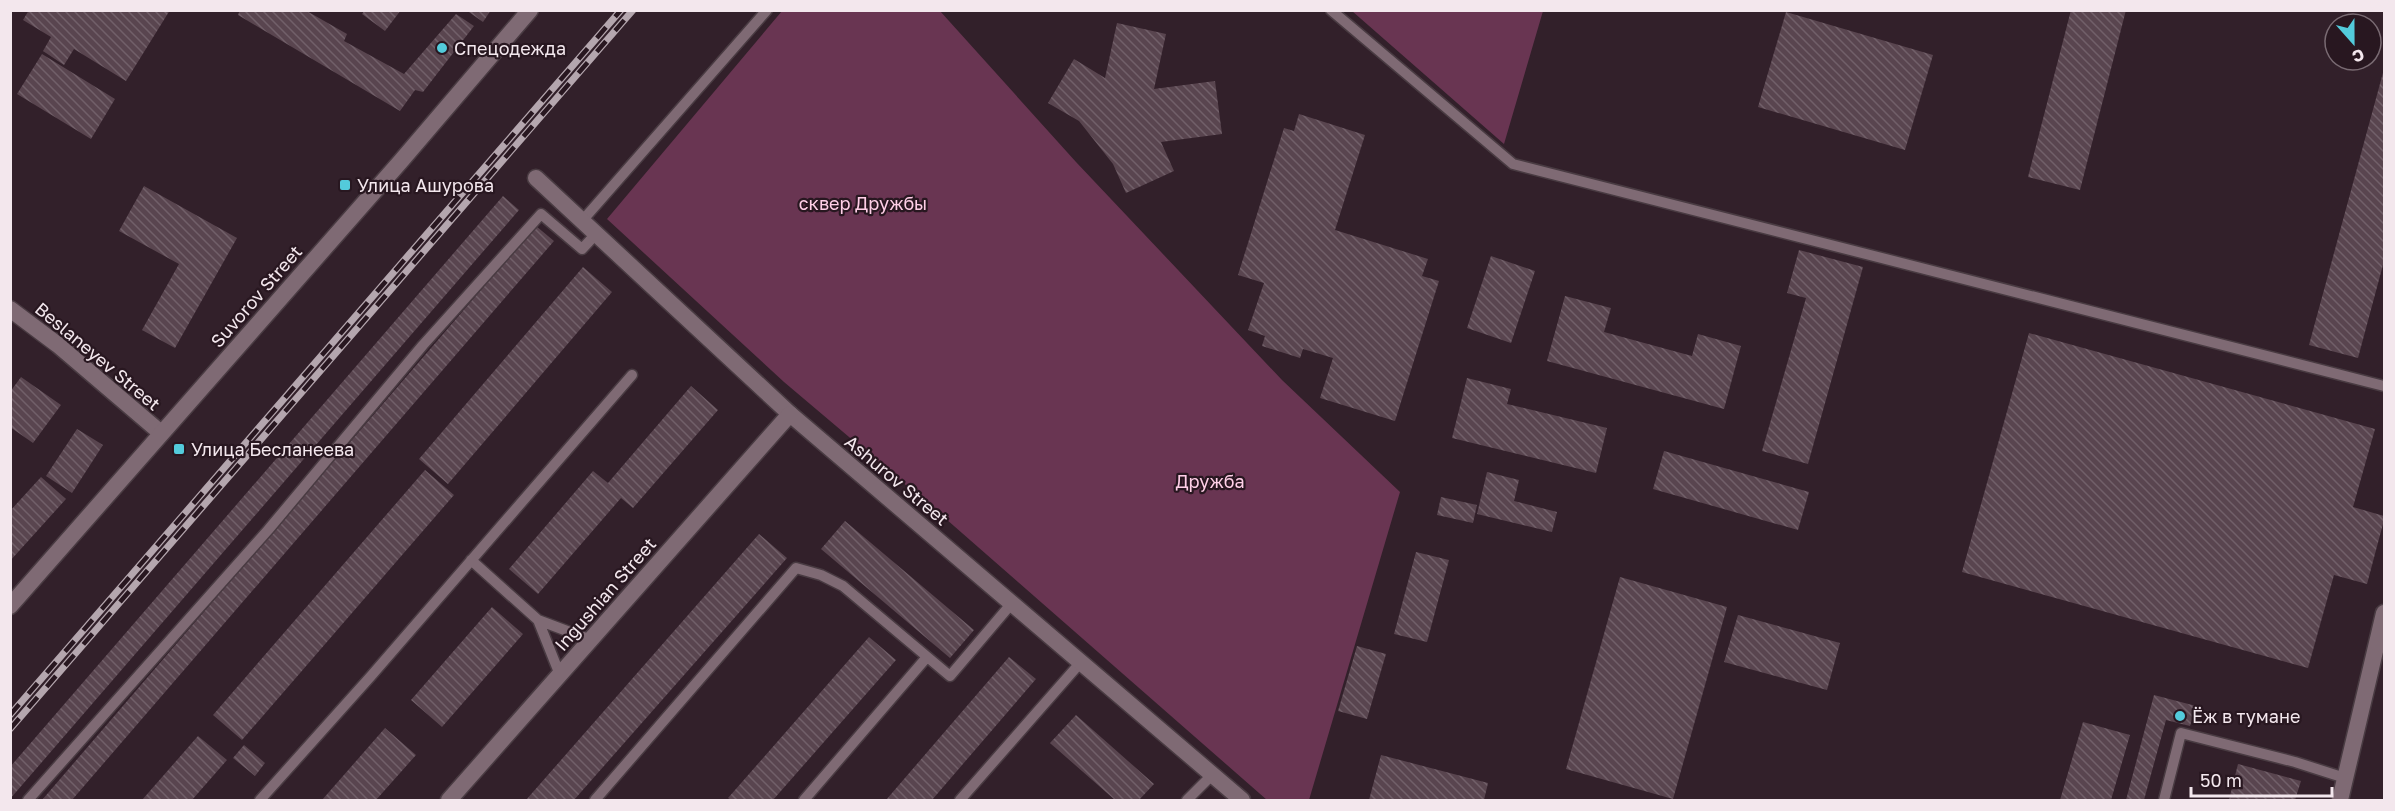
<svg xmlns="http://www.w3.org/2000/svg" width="2395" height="811" font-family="'Golos Text',sans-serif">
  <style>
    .green { fill: #693552 }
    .building { fill: url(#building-back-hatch) }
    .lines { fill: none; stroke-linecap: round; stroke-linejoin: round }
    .service-casing { stroke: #493b42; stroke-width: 13 }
    .minor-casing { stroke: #493b42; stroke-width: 19 }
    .tertiary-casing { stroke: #493b42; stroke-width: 19 }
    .secondary-casing { stroke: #493b42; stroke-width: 19 }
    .service { stroke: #7f6a74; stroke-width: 10 }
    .minor { stroke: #7f6a74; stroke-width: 16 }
    .tertiary { stroke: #7f6a74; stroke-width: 16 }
    .secondary { stroke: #7f6a74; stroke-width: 16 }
    .rail-casing { stroke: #b4a6ae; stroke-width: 7 }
    .rail { stroke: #281720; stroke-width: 4.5; stroke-dasharray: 14; stroke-linecap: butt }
    .poi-dot { fill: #53cbdb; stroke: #281720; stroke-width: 2 }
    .labels { text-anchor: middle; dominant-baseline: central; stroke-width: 4.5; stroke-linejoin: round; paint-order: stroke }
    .poi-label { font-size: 18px; fill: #f3e7ed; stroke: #281720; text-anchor: start }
    .park-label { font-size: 18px; fill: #ffcfe7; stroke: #281720 }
    .street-label { font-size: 18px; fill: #f3e7ed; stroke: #281720 }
  </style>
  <defs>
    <pattern id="building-back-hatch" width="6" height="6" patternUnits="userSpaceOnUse" patternTransform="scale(1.5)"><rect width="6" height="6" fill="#59454f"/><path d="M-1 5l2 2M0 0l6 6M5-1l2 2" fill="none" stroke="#716069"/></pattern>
  </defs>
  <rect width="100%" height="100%" fill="#32202a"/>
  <path class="green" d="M782,11H940L1076,162L1282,380L1400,492L1309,800H1267L946,519L784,382L607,219Z
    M1352,11H1543L1504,144Z"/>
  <path class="building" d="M29,10H170L126,81L74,49L64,65L43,51L51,37L23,20Z
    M240,10H305L347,34L344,41L404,74L456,14L474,26L423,92L415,90L400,111L238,15Z
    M365,10H401L385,31L362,14Z
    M466,10H491L483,22Z
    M2071,10H2126L2080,190L2028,177Z
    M1786,12L1933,55L1905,150L1758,107Z
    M1117,23L1166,34L1154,89L1215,81L1222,134L1161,142L1174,171L1126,193L1113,164L1079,121L1048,103L1074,59L1105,78Z
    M42,54L115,99L91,139L17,94Z
    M2384,69V261L2358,358L2309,345Z
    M1299,114L1365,135L1335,230L1428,259L1422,276L1439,281L1395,421L1320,398L1333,358L1303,349L1300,358L1262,346L1265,336L1248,330L1264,283L1238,275L1284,128L1294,131Z
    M144,186L237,238L175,348L142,330L179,264L119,231Z
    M503,196L519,210L10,799V767Z
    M536,226L554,241L72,800H42Z
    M1799,250L1863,267L1808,464L1762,451L1806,298L1787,293Z
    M1491,256L1535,271L1511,343L1467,328Z
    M583,267L612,292L448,484L419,459Z
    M1565,296L1611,308L1604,332L1692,356L1698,334L1741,346L1724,409L1547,361Z
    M2029,333L2375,429L2353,507L2384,516V520L2367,584L2334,575L2308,668L1962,572Z
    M21,377L61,405L33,443L10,427V392Z
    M1467,378L1511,389L1507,404L1607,428L1596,473L1452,438Z
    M691,386L718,410L633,508L621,498L538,594L509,569L593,471L608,483Z
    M77,429L103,445L72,493L46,476Z
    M1664,451L1809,492L1798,530L1653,489Z
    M425,470L454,495L242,740L213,715Z
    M1487,472L1519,480L1514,501L1557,512L1552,532L1477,514Z
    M41,477L66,499L10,561V511Z
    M1441,497L1477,505L1473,523L1437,515Z
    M845,521L974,630L950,658L821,549Z
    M759,534L787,558L714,641L574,800H526Z
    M1416,552L1449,560L1427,642L1394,634Z
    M1620,577L1727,607L1673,799L1566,769Z
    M492,607L523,634L442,727L411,700Z
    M1738,615L1840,643L1827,690L1724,662Z
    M869,637L896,660L773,800H731L728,798Z
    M1357,646L1386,654L1367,719L1338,711Z
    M1009,657L1036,679L932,800H886Z
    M2154,695L2196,706L2190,726L2166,720L2144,800H2126Z
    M1076,715L1154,784L1139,800H1115L1050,743Z
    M2083,722L2130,735L2111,800H2060Z
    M385,728L416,755L376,800H322Z
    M198,736L227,760L192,800H142Z
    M244,745L265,763L255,776L233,758Z
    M1381,755L1488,783L1484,800H1369Z
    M2238,764L2301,781L2295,800H2229Z"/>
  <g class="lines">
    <defs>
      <path id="service" d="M1331,10L1513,164L2384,386
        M582,221L767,10
        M471,560L538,620L560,675
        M538,620L591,640
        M28,800L268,530L423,345L541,214L582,249L596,234
        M260,800L371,676L632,375
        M595,800L796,568L821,575L843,586L950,676L1012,603
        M804,800L927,657
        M960,800L1081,662
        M1187,800L1213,774
        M2164,800L2181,733L2295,762L2345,778"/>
      <path id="minor" d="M536,178L790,414
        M10,309L58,345L161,433
        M2340,800L2384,613"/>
      <path id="tertiary" d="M449,800L790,414L1242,800"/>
      <path id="secondary" d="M10,606L401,161L530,10"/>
    </defs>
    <use href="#service" class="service-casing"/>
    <use href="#minor" class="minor-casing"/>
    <use href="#tertiary" class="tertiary-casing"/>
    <use href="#secondary" class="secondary-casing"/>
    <use href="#service" class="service"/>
    <use href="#minor" class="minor"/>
    <use href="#tertiary" class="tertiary"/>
    <use href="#secondary" class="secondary"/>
    <defs>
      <path id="rail" d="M10,715L621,10
        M10,729L633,10"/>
    </defs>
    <use href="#rail" class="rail-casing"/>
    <use href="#rail" class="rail"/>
  </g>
  <g class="poi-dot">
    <circle cx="442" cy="48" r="6"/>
    <rect x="339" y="179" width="12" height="12" rx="3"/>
    <rect x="173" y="443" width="12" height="12" rx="3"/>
    <circle cx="2180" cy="716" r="6"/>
  </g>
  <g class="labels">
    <g class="poi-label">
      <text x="454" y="48">Спецодежда</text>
      <text x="357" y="185">Улица Ашурова</text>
      <text x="191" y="449">Улица Бесланеева</text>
      <text x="2192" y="716">Ёж в тумане</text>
    </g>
    <g class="park-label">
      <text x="863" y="203">сквер Дружбы</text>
      <text x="1210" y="481">Дружба</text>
    </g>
    <g class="street-label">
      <text transform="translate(256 296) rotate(-49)">Suvorov Street</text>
      <text transform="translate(98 356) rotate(40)">Beslaneyev Street</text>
      <text transform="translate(897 480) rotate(40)">Ashurov Street</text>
      <text transform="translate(605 594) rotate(-49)">Ingushian Street</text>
    </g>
  </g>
  <rect width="2395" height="811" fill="none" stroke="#f3e7ed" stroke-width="24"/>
  <g transform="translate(2353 42) rotate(159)"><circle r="28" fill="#281720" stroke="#796a72" stroke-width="1.5"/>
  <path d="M0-4.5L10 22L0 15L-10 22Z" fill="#53cbdb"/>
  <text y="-9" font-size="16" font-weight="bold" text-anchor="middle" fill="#f3e7ed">С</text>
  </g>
  <path d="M2191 787v9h141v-9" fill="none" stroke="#f3e7ed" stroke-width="3"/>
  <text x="2200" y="787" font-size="18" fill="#f3e7ed" stroke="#281720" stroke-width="4.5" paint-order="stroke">50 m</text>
</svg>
